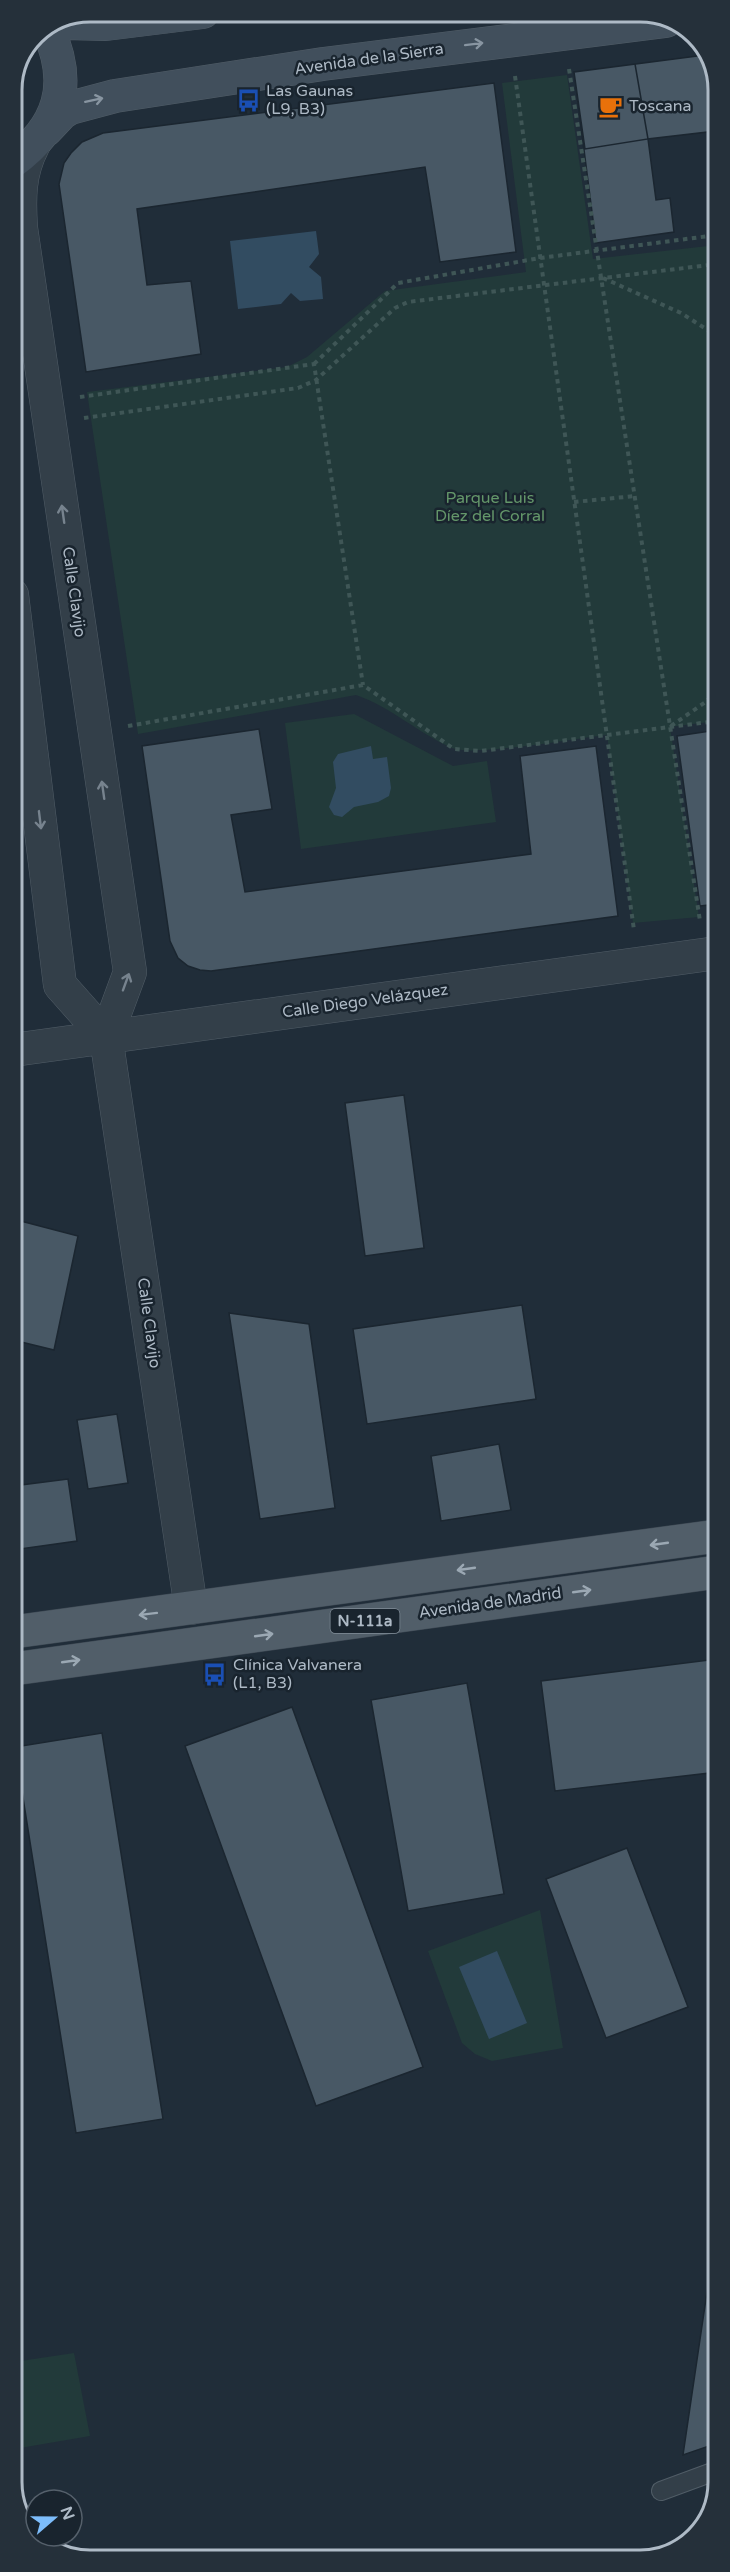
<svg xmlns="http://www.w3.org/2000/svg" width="730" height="2572" font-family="'Varela Round',sans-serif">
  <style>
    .green { fill: #223a3a }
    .water { fill: #324c61 }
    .building { fill: #485865; stroke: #1b2630; stroke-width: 1.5 }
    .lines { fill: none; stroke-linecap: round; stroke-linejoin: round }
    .lane-casing { stroke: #515d67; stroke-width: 20 }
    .street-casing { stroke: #515d67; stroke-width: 34 }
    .secondary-casing { stroke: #515d67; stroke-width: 34 }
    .primary-casing { stroke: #3d4853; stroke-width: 34 }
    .path { stroke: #3f5656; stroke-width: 4; stroke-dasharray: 4.5 4.5; stroke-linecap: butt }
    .lane { stroke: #333f49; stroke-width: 18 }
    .street { stroke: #333f49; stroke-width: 33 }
    .secondary { stroke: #414f5c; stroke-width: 33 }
    .primary { stroke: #515e69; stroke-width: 33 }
    .oneway { stroke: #8895a1 }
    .oneway2 { stroke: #77838e }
    .oneway3 { stroke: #9ba8b3 }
    .labels { text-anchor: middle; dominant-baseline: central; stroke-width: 5; stroke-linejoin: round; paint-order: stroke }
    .shield { fill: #19242e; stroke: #818d98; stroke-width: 1.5 }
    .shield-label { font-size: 15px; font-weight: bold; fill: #aebac6 }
    .street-label { font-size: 16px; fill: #aebac6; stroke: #19242e }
    .poi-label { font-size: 16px; fill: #aebac6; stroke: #19242e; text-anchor: start }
    .park-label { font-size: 16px; fill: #64976a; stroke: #19242e }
    .rim { fill: none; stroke: #aebac6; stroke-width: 3 }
  </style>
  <rect width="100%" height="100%" fill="#202d39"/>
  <path class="green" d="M567,75L593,259L717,245V721L670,727L699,917L633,923L607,735C577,738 473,757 452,748C418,733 391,707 356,695L138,734L87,392L287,367L307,357L385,291L526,272L502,83Z
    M354,714L453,766L487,761L496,822L301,849L285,723Z
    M540,1910L563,2048L492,2061L475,2054L462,2043L428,1951Z
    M74,2353L90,2436L14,2449V2362Z"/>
  <path class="water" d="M316,231L319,254L309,267L321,277L323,299L300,301L291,293L281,304L238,309L230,241Z
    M371,746L373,759L387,757L391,788L389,796L378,802L354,807L342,817L334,815L329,807L336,788L333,762L338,754Z
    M497,1951L527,2023L489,2039L459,1967Z"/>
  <path class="building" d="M705,55L716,75V131L648,139L656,200L670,198L674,232L596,243L574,72Z
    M635,64L648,139L585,149L574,72Z
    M494,83L516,252L440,262L425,167L137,209L147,285L191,281L201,354L86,372L59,184L64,163L71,153L82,142L103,133Z
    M259,729L272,809L231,815L245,892L531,854L520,756L596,746L618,916L211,971L200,970L188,966L178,958L170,941L142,746Z
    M717,730V904L700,906L677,736Z
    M404,1095L424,1248L365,1256L345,1103Z
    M13,1219L78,1236L54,1350L13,1340Z
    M522,1305L536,1399L367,1424L353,1329Z
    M229,1313L309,1324L335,1508L260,1519Z
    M117,1414L128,1483L88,1489L77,1420Z
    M499,1444L511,1510L441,1521L431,1456Z
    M68,1479L77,1541L13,1550V1486Z
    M717,1659L718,1772L555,1791L541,1681Z
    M467,1683L504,1894L408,1911L371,1700Z
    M292,1707L423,2067L316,2106L185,1746Z
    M102,1733L163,2119L76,2133L15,1747Z
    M627,1848L688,2007L606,2038L546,1879Z
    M718,2217V2443L683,2455Z"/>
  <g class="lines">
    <defs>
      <path id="lane" d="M661,2491L718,2470"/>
      <path id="street" d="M33,146C19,173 19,198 21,228L130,972L106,1037L191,1608
        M12,595L60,985L106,1037
        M13,1050L717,953"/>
      <path id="secondary" d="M65,23L106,24L203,12
        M46,130L62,113L70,108L115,96L323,64L666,21
        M12,162C60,127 73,84 48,30"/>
      <path id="primary" d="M13,1632L717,1536
        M13,1669L717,1572"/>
    </defs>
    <use href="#lane" class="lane-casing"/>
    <use href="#street" class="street-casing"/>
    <use href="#secondary" class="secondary-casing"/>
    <use href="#primary" class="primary-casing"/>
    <path class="path" d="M569,69L700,921
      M515,76L634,930
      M603,278L681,313L717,336
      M314,364L398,283L540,258L717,235
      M80,397L314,364L363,685
      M84,418L298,388L316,380L395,308L408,302L717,264
      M574,502L635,496
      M128,726L363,685L454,749L481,751L717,721
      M671,726L707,701L717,689"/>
    <use href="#lane" class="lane"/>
    <use href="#street" class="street"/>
    <use href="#secondary" class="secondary"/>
    <use href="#primary" class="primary"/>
  </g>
  <defs><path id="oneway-shaft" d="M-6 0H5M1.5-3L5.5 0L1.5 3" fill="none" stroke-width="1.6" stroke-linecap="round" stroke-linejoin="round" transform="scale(1.5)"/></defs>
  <g class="oneway">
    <use href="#oneway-shaft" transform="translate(474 44) rotate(-7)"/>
    <use href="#oneway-shaft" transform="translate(94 100) rotate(-12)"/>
  </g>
  <g class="oneway2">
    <use href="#oneway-shaft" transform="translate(63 514) rotate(-98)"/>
    <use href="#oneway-shaft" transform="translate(103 790) rotate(-98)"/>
    <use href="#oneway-shaft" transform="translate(40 820) rotate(83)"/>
    <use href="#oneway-shaft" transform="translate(126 982) rotate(-70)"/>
  </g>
  <g class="oneway3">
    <use href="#oneway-shaft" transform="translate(659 1544) rotate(172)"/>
    <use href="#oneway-shaft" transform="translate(466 1569) rotate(172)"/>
    <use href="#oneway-shaft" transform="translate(582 1591) rotate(-8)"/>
    <use href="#oneway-shaft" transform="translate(148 1614) rotate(173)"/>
    <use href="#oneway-shaft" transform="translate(264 1635) rotate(-8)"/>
    <use href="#oneway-shaft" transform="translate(71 1661) rotate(-8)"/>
  </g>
  <defs>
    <symbol id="bus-bare" viewBox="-9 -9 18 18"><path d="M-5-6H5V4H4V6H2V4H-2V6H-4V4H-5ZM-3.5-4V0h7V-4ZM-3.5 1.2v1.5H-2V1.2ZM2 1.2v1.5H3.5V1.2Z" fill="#1a4fb4" stroke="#19242e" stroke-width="2.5" paint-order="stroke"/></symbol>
    <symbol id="cafe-bare" viewBox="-9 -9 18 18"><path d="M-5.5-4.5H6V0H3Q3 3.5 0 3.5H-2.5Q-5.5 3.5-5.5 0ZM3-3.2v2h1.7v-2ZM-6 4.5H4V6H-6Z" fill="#e8710a" stroke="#19242e" stroke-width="2.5" paint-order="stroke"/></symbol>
  </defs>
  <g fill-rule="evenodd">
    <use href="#bus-bare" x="232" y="84" width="33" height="33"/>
    <use href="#cafe-bare" x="594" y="90" width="33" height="33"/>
    <use href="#bus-bare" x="198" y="1658" width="33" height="33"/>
  </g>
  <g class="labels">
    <rect class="shield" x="330.5" y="1609" width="69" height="24" rx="4.5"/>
    <g class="shield-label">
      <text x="365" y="1621">N-111a</text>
    </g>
    <g class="street-label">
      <text transform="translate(369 59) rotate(-8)">Avenida de la Sierra</text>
      <text transform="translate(74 592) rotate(82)">Calle Clavijo</text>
      <text transform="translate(365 1001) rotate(-8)">Calle Diego Velázquez</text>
      <text transform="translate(149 1323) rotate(82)">Calle Clavijo</text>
      <text transform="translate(490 1603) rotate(-8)">Avenida de Madrid</text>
    </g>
    <g class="poi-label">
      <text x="266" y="91">Las Gaunas<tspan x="266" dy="18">(L9, B3)</tspan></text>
      <text x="629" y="106">Toscana</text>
      <text x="233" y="1665">Clínica Valvanera<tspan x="233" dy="18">(L1, B3)</tspan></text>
    </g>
    <g class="park-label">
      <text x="490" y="498">Parque Luis<tspan x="490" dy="18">Díez del Corral</tspan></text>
    </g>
  </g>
  <path d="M0 0H730V2572H0ZM90 22H640A68 68 0 0 1 708 90V2482A68 68 0 0 1 640 2550H90A68 68 0 0 1 22 2482V90A68 68 0 0 1 90 22Z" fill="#25303a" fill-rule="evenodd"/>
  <path class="rim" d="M90 22H640A68 68 0 0 1 708 90V2482A68 68 0 0 1 640 2550H90A68 68 0 0 1 22 2482V90A68 68 0 0 1 90 22Z"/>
  <g transform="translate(54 2518) rotate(70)"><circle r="28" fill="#19242e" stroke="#55606b" stroke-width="1.5"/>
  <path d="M0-4.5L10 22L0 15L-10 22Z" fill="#7dbdfb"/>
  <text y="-9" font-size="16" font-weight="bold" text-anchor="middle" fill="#aebac6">N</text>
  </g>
</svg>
